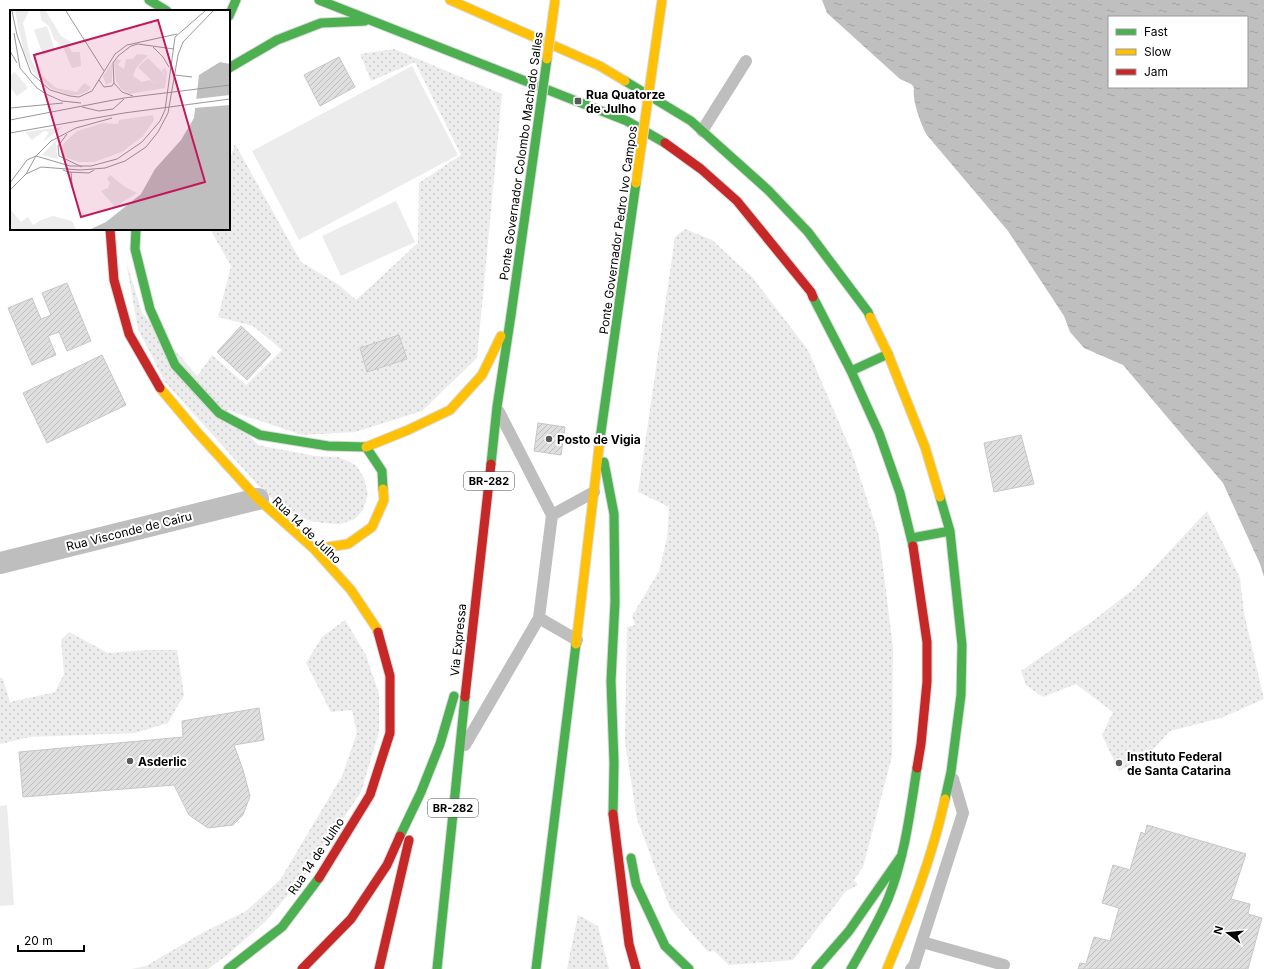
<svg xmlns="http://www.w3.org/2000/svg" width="1264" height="969" font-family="Inter,sans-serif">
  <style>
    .grass { fill: url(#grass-dots) }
    .pitch { fill: #ececec }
    .water { fill: url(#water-ripples); fill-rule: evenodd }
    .building { fill: url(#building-hatch); stroke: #c7c7c7 }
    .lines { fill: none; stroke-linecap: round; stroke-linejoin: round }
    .fast-casing { stroke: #dbdbdb; stroke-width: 11 }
    .slow-casing { stroke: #dbdbdb; stroke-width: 11 }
    .jam-casing { stroke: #dbdbdb; stroke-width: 11 }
    .lane { stroke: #bebebe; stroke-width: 12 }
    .street { stroke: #bebebe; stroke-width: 22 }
    .fast { stroke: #4caf50; stroke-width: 9 }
    .slow { stroke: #ffc107; stroke-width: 9 }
    .jam { stroke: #c62828; stroke-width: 9 }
    .fast-bridge-casing { stroke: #dbdbdb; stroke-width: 11; stroke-linecap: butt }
    .slow-bridge-casing { stroke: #dbdbdb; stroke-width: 11; stroke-linecap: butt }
    .fast-bridge { stroke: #4caf50; stroke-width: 9 }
    .slow-bridge { stroke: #ffc107; stroke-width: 9 }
    .poi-dot { fill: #595959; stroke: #fff; stroke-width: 1.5 }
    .labels { text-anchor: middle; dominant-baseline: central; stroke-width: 4; stroke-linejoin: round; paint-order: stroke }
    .shield { fill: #fff; stroke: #4c4c4c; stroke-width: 1 }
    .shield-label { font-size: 11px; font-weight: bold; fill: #000 }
    .poi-label { font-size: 12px; font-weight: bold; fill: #000; stroke: #fff; text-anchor: start }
    .street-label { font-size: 12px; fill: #000; stroke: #fff }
    .inset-road { fill: none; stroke: #999; stroke-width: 1 }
    .view { fill: #c2185b; fill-opacity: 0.15; stroke: #c2185b; stroke-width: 2 }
    .inset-edge { fill: none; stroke: #000; stroke-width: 2 }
  </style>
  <defs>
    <pattern id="grass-dots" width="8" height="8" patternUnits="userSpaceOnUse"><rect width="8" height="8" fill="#ececec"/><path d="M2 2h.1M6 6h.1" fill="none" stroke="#c9c9c9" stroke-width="1.8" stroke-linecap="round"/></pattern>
    <pattern id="water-ripples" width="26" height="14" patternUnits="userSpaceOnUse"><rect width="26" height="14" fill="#bfbfbf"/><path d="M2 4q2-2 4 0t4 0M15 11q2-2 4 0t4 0" fill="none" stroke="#a2a2a2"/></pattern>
    <pattern id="building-hatch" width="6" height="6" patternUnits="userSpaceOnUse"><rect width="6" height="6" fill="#dfdfdf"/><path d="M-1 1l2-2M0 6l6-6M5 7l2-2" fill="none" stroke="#bebebe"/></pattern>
  </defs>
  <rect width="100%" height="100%" fill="#fff"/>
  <path class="grass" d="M394,49L502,94L477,358L422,411L355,432L302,435L222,408L196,378L212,355L246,385L282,350L253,326L218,317L231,266L210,229H229V162L235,144L301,262L339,285L356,300L418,243L419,183L461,155L415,62L371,81L360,54Z
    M685,229L712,240L752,277L808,350L852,453L879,536L893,647L892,756L863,867L854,880L858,885L846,891L793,960L729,965L714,951L708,952L670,908L637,819L625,742L627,627L635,625L632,616L659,571L667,538L669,507L638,492L675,237Z
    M126,261L142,313L258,445L315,456L338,457L356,465L364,478L368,494L363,510L355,519L340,524L323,523L310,521L294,514L265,493L165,382L138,329Z
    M1207,511L1240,578L1244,613L1264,699L1221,718L1170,731L1145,758L1119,771L1102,735L1113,712L1076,684L1043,697L1026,685L1021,671L1094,620L1135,588Z
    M345,620L366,655L379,694V732L361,792L311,867L267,920L227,955L208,969H131L146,966L202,933L246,911L280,880L342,776L357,733L352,710L331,712L306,663L322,637Z
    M69,632L108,653L147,650H177L184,695L168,723L135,733L30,737L0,744V677L3,679L10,702L55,692L64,674L61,640Z
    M578,915L598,926L609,969H567Z"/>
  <path class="pitch" d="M412,66L458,155L299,240L252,151Z
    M396,201L415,242L341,276L322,236Z
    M7,805L14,905L0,906V806Z"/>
  <path class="water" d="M822,0H1264V577L1260,564L1223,483L1123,365L1084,348L1070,332L1064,316L1008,231L926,134C920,121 912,101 914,87L911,84L900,79L827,13ZM1109,17H1247V87H1109Z"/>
  <path class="building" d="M339,57L355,87L320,106L304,75Z
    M67,283L91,341L67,351L59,332L48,336L56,355L32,365L8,308L32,298L41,319L51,315L42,293Z
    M241,326L271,354L247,380L217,352Z
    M399,335L407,359L367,372L360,348Z
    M102,355L126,405L47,443L23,393Z
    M538,423L565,427L561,455L534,451Z
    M1021,435L1034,484L994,492L984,443Z
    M259,708L264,740L234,745L243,770L250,796L243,815L233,825L208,828L189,815L174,785L23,797L19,752L183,737L182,721Z
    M1147,825L1246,854L1231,899L1250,904L1248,914L1262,918L1248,969H1078L1080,963L1086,964L1094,937L1110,941L1119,908L1102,903L1113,865L1130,870L1141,832L1145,834Z"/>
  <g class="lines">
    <defs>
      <path id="fast" d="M149,0L167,11
        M319,0L627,121L665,143
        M229,16L236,0
        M229,68L277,40L321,23L365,21
        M625,81L691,121L768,190L808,232L868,312L870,317
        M136,229L135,249L150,309L175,365L219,413L260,435L328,446L366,447L382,471L383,489
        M813,297L851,371L879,433L900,493L913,546
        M851,371L888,354
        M604,462L614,514L615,602L611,681L614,763L613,814
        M491,464L497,407L511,315
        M940,497L950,531L962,645L961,695L951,772L945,799
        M912,538L950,531
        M400,836L421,792L440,744L454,696
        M631,858L636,884L665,946L689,969
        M228,969L282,927L319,878
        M437,969L465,697
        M536,969L576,644
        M816,969L849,931L902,855
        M851,969C864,946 878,923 888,899C905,857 910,812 917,768"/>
      <path id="slow" d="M450,0L600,66L625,81
        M870,317L888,354L925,447L940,497
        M160,388L197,432L258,499L314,549L351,590L377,629L378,632
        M366,447L408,430L450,410L482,375L501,336
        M314,549L348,544L372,527L384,500L383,489
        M576,644L600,439
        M887,969C910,914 932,858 945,799"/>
      <path id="jam" d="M665,143L701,169L737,201L811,292L813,297
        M110,229L114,280L129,334L160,388
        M913,546L927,642V682L921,744L917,768
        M465,697L491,464
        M613,814L629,944L636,969
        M319,878L370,795L390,733V676L378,632
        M302,969L351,919L387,865L400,836
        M379,969L409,840"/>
    </defs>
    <use href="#fast" class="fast-casing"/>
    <use href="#slow" class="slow-casing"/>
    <use href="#jam" class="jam-casing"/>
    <path class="lane" d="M702,131L746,61
      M552,515L594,492
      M539,618L577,640
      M465,745L539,618L552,515L499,412
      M922,942L1004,965
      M911,969L914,966L963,813L953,779"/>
    <path class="street" d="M0,563L258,499"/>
    <use href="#fast" class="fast"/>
    <use href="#slow" class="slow"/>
    <use href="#jam" class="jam"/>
    <defs>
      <path id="fast-bridge" d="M511,315L547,59
        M600,439L636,183"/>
      <path id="slow-bridge" d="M547,59L555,0
        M636,183L662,0"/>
    </defs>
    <use href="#fast-bridge" class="fast-bridge-casing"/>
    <use href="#slow-bridge" class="slow-bridge-casing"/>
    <use href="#fast-bridge" class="fast-bridge"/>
    <use href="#slow-bridge" class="slow-bridge"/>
  </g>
  <g class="poi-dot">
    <rect x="574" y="97" width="8" height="8" rx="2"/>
    <circle cx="549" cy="439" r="4"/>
    <circle cx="130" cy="761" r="4"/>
    <circle cx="1119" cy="763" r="4"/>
  </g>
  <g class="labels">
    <g class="shield">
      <rect x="464" y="472" width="50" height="18" rx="3"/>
      <rect x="428" y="799" width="50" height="18" rx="3"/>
    </g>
    <g class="shield-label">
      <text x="489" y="481">BR-282</text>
      <text x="453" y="808">BR-282</text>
    </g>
    <g class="poi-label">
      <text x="586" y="94">Rua Quatorze<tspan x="586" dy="14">de Julho</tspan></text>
      <text x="557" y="439">Posto de Vigia</text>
      <text x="1127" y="756">Instituto Federal<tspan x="1127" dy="14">de Santa Catarina</tspan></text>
      <text x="138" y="761">Asderlic</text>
    </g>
    <g class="street-label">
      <text transform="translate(521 156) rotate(-82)">Ponte Governador Colombo Machado Salles</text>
      <text transform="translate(618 230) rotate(-82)">Ponte Governador Pedro Ivo Campos</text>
      <text transform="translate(307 530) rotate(44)">Rua 14 de Julho</text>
      <text transform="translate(129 531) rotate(-14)">Rua Visconde de Cairu</text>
      <text transform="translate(458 640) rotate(-84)">Via Expressa</text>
      <text transform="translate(316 856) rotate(-56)">Rua 14 de Julho</text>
    </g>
  </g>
  <g transform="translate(10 10)">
    <rect width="220" height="220" fill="#fff"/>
    <path d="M5,1H19L13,13L21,50L30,64L46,78L67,82L74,73L81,77L78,81L68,85H60L40,78L23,62L14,43ZM30,1H36L51,26L62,33L59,37L62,42H70L71,56L62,58L53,37L44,29L39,16L31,10ZM127,44L138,45L126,58L123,66L132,72L140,70L145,74L155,65L152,60L155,58L157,62L155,78L120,84L111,79L106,71L104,53L107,49L111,50L108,55L114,59L116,49H123ZM102,53V72L96,75L93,66ZM143,105L144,110L133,126L112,142L84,152H69L54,147L52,135L67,121L93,113L108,114L109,110ZM52,117L33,132L39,122L34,121L22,130L15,122ZM48,128L46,134L48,149L32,145ZM100,165L115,177L127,183L105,197L91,181L98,178L100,173L97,169ZM0,199L11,212L18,207L23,215L31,210L43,206L62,211L66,219H10L0,205Z" fill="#ececec"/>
    <path d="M0,201L4,206L13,219H0Z" fill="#ececec"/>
    <path d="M37,16L45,40L33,45L24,20ZM138,48L155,65L145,74L128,57ZM5,62L18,78L7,86L0,77V66Z" fill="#ececec"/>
    <path d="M210,52L220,54V219H81L96,212L131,184L145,159L171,130L184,108L189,65Z" fill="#bfbfbf"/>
    <path d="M220,85V95L184,98L185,89Z" fill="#fff"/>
    <path class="inset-road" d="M2,1L7,25L21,63L40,80L60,86L69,87L82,81L105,44L117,35L167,24M56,1L94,61M4,23L10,58M143,37L153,47L159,57M0,41L7,53M10,58L27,78L36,84L52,91L71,93M165,65L182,67M89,70L94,77L102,76L104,73L103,53L108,46L121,36L128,34L164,39M104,73L112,82L123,86M72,97L89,101L103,99L114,89M0,98L53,93M0,110L114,88L220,75M0,123L114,103L220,89M57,124L48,136L49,146L72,157M53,160L58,162L79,163L84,160M61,162L62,174M16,164L26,146L41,131L66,118L102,108M0,173L17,150L26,146L60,156H81L107,149L132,132L150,111L155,100L165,27L195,1M0,180L16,164L31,157L70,160L95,158L115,151L136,137L148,122L158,103L168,45L173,32L203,1"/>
    <path class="view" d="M148,10L195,172L71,207L24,45Z"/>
    <rect width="220" height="220" class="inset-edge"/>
  </g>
  <rect x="1108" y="16" width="140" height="72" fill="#ffffff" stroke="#999999"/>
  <rect x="1116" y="29" width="20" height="6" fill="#4caf50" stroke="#999999"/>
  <text x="1144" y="36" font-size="12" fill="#000000">Fast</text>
  <rect x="1116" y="49" width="20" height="6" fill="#ffc107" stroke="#999999"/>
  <text x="1144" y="56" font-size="12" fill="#000000">Slow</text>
  <rect x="1116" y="69" width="20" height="6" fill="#c62828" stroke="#999999"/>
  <text x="1144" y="76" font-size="12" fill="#000000">Jam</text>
  <g transform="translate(1228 933) rotate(286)" stroke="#ffffff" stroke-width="3" paint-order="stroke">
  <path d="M0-3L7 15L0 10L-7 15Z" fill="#000000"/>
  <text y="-6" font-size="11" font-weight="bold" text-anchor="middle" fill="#000000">N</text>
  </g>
  <path d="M18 945v6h66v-6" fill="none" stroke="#000000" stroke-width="2"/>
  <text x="24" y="945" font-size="12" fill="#000000" stroke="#ffffff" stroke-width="3" paint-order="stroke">20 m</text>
</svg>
